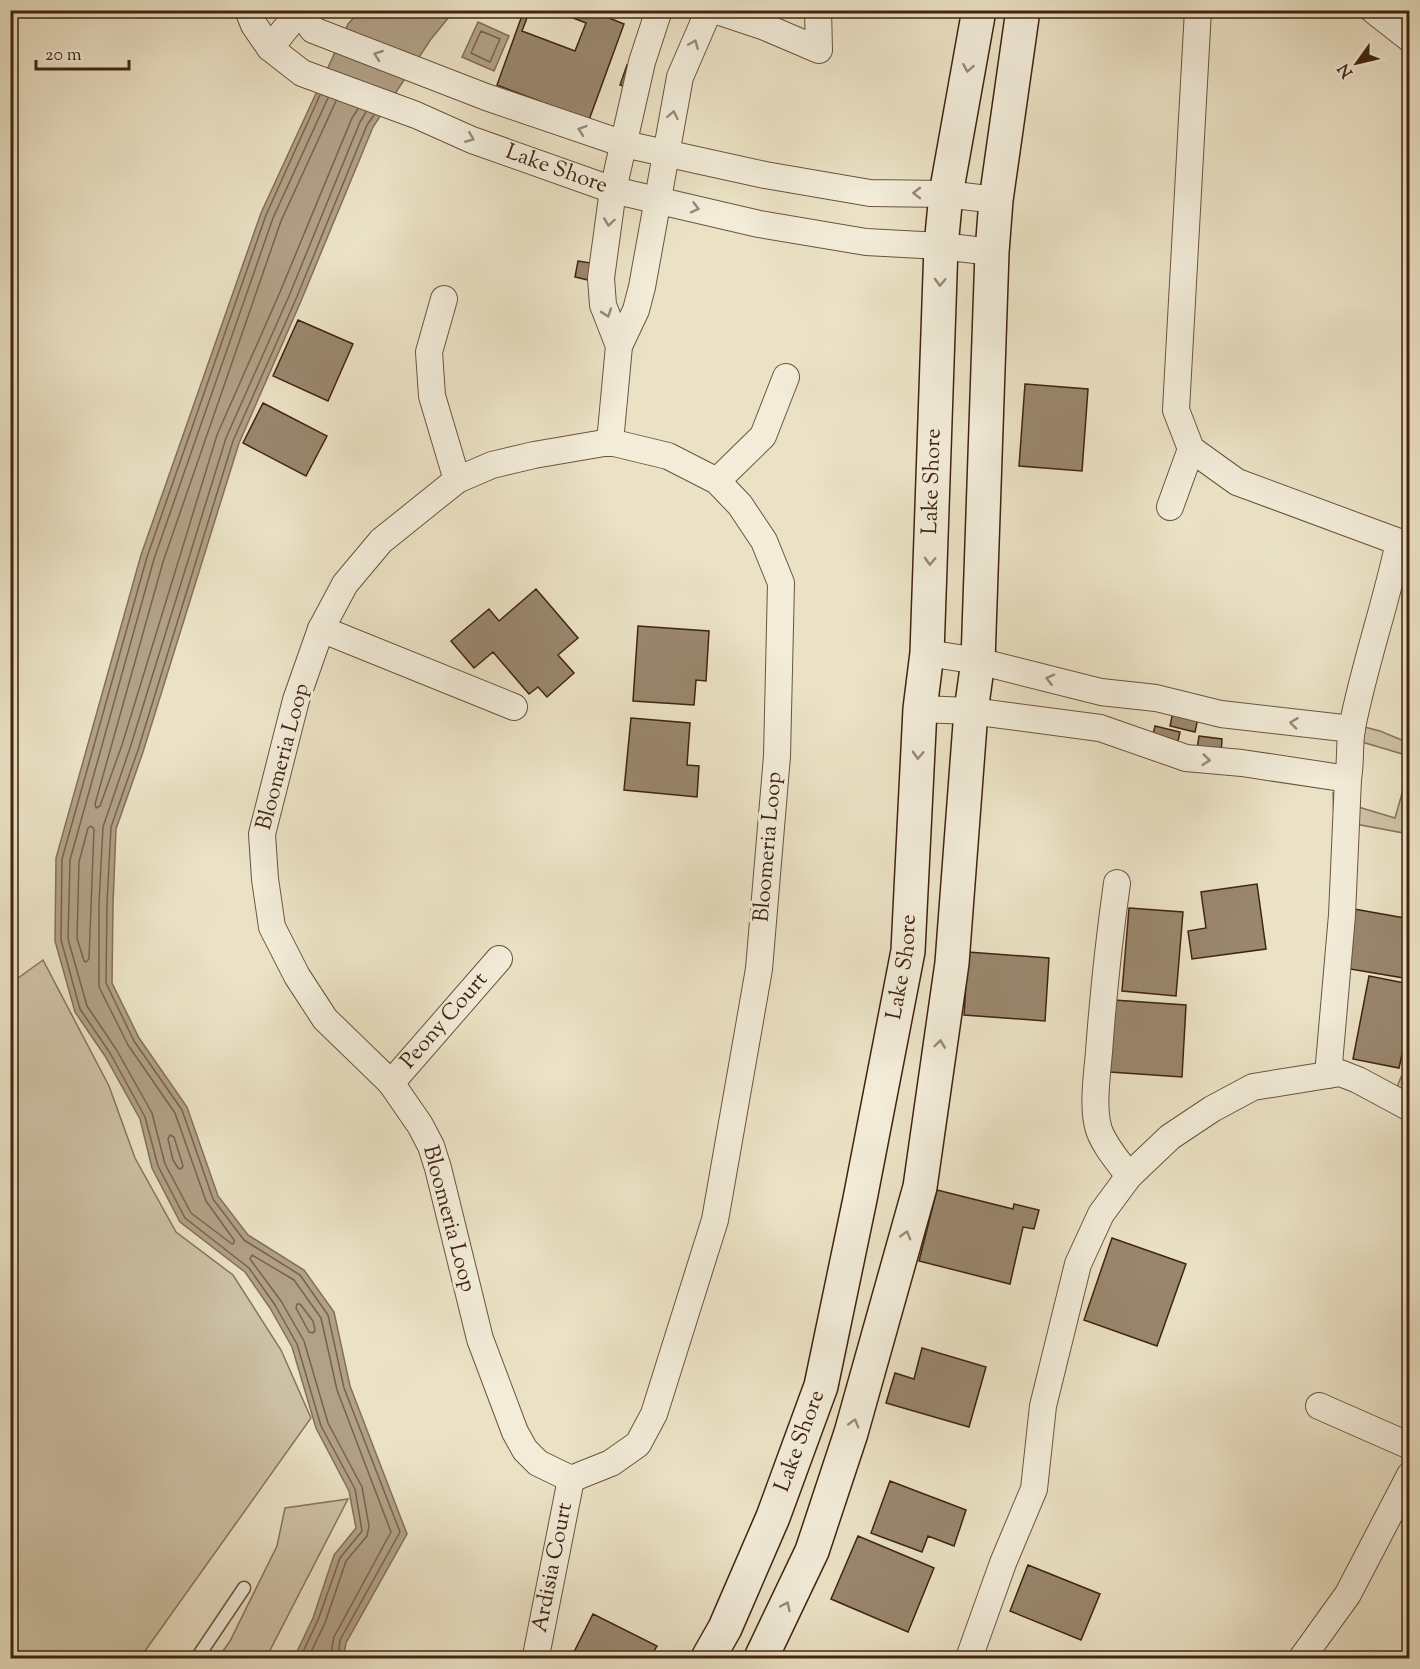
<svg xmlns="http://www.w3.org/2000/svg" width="1420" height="1669" font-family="'Sorts Mill Goudy',serif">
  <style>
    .green { fill: #cec2a6; stroke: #88735a; stroke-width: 1.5 }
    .water { fill: #b1a187; stroke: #846f57; stroke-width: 1.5 }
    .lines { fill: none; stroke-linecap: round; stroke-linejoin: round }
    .shore { stroke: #79624b; stroke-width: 1.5 }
    .building { fill: #99876e; stroke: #41240f; stroke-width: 1.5 }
    .lane-casing { stroke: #6c543c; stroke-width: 15 }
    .street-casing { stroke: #6c543c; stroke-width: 28 }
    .secondary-casing { stroke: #41240f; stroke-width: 36 }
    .lane { stroke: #f2ecd9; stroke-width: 12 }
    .street { stroke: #f2ecd9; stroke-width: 26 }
    .secondary { stroke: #f2ecd9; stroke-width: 33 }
    .oneway { stroke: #9a8874 }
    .labels { text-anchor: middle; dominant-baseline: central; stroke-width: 6; stroke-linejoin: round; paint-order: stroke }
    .street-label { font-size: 22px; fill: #41240f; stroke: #f2ecd9 }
  </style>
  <rect width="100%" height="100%" fill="#ebe2c5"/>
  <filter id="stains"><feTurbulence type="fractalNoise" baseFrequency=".00333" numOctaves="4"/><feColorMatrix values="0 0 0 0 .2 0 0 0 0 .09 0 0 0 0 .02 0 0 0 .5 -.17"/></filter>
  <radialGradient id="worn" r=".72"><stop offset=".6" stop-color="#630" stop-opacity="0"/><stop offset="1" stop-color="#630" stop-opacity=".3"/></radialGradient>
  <path class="green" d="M1349,723L1380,731L1409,743V756L1362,742Z
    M1409,769V834L1334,820L1333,793L1348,792L1345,803L1395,818Z
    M43,960L109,1086L135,1158L176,1232L233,1275L281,1350L311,1418L140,1658H11L10,984Z
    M1409,1058V1100L1394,1094Z
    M348,1499L266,1658H218L230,1641L277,1546L285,1508Z"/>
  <path class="water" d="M360,11H454L431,39L373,127L301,301L239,443L143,752L116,829L113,904L112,983L139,1038L187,1107L218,1196L248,1235L304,1270L334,1312L350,1386L407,1534L346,1643L343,1658H294L313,1618L334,1555L356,1528L349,1491L316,1428L292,1347L270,1308L245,1272L180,1222L152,1168L140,1119L105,1056L75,1012L55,941L56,858L141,555L261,213L348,24Z
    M478,22L509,36L494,71L462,57Z"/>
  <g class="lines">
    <path class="shore" d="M481,31L500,39L490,62L471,53Z
      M328,98L273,218L154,559L70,860L68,939L87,1006L116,1049L152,1113L165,1164L191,1213L232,1244L234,1243V1240L206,1201L175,1113L128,1045L99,987V903L103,827L130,748L226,438L289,296L360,122L366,112
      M336,101L281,221L163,562L95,804L96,808L100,806L122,745L217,435L280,292L352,118L358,109
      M91,826L94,829L89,959L86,962L84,961L77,938L79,862L88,828Z
      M170,1135L174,1137L183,1166L181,1169L178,1168L173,1160L168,1139Z
      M297,1304H300L313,1321L315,1330L313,1333L309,1332L296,1308Z
      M300,1658L318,1620L340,1558L362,1531L355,1489L321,1426L297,1344L275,1305L249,1268L185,1218L158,1166L145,1117L110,1053L80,1009L61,940L62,859L147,557L266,215L320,95
      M308,1658L325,1623L346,1561L367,1536L369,1526L362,1487L328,1423L304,1341L281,1301L250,1259L252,1255L294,1280L321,1318L337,1390L391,1532L334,1637L330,1658
      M338,1658L340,1640L400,1532L344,1388L328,1315L300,1275L244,1240L213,1199L182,1110L134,1041L106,983L107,903L111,827L138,750L233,441L296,299L367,125L374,115"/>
  </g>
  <path class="building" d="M524,10H530L522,31L575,51L586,23L553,10H589L624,24L589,120L497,85Z
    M627,65L639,69L632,89L620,85Z
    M578,261L591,263L588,280L575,277Z
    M298,320L353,344L328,401L273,376Z
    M1025,384L1088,389L1082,471L1019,466Z
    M263,403L327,436L306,476L243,443Z
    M536,589L578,638L558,655L574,673L547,697L538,687L529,694L493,652L474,668L451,641L489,609L499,621Z
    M638,626L709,631L706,681L696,680L694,705L633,701Z
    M1174,707L1199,713L1195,732L1170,726Z
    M631,718L690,723L687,765L699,766L697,797L624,790Z
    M1155,726L1180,732L1176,750L1151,744Z
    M1199,736L1222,739L1221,755L1197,749Z
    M1257,884L1266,949L1192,959L1188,931L1206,928L1201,892Z
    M1129,908L1183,912L1176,996L1122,991Z
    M1354,909L1410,919V979L1344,968Z
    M968,952L1049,958L1045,1021L964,1015Z
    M1369,976L1410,984V1018L1399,1068L1353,1059Z
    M1114,1000L1186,1005L1182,1077L1110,1072Z
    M937,1190L1013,1209L1014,1204L1039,1210L1034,1229L1023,1227L1010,1284L919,1261Z
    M1112,1238L1186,1264L1157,1346L1084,1320Z
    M922,1348L986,1367L969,1427L886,1403L895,1373L914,1379Z
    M890,1481L966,1510L954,1546L928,1536L922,1552L871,1533Z
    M858,1536L934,1568L908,1632L831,1599Z
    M1028,1565L1100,1594L1081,1640L1010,1611Z
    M593,1614L657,1646L650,1658H571Z"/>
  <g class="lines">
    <defs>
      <path id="lane" d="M197,1658L244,1588"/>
      <g id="street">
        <path id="s1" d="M248,10L254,25L270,48L302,73L416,115L472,140L613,190L759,224L866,242L941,246L992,252"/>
        <path d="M299,10L313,30L486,97L624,144L765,175L870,193L946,194L996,200"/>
        <path d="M714,10L765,27L819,50L818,10"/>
        <path d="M1198,10L1176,410L1191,449L1237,482L1399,542L1410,549"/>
        <path d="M1373,10L1410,39"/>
        <path d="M270,48L299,12"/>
        <path d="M444,299L429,352L432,396L457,480"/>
        <path d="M619,346L603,305L601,278L613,190L642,62L659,10"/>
        <path d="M610,442L668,456L717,481L740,505L764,541L781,583L777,756L759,969L715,1220L654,1414L638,1444L611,1463L571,1479L538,1463L525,1450L515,1432L480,1339L438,1168L431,1146L420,1125L391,1083L325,1019L297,976L272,927L265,879L262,834L296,700L321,629L345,584L381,541L457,480L492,465L534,455Z"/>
        <path d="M610,442L619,346L636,310L642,287L680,77L709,10"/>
        <path d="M717,481L763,436L786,377"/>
        <path d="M1170,507L1191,449"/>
        <path d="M321,629L514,707"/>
        <path d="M927,653L978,661L1101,692L1156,698L1221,714L1352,729"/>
        <path d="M920,709L971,711L1100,728L1186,758L1242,763L1348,779"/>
        <path d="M1117,883C1109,940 1103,996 1099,1052C1097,1075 1092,1109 1099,1130C1105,1147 1119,1162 1129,1176"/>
        <path d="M1328,1075L1342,915L1348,779C1351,762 1349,744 1352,728C1364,666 1386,604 1399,542"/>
        <path id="s2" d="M391,1083L499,959"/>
        <path d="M1319,1406L1410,1446"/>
        <path id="s3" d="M536,1656L571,1479"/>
        <path d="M969,1658L1003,1563L1034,1489L1043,1406L1078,1264L1101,1214L1129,1176L1170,1137L1212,1109L1253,1087L1340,1073L1358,1080L1410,1108"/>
        <path d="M1302,1658L1348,1594L1410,1475"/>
      </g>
      <g id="secondary">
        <path id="s4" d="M708,1658L725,1628L773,1517L821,1386L860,1199L908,951L920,709L927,653L941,246L946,194L979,10"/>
        <path d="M761,1658L812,1551L851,1433L920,1187L952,963L971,711L978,661L992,252L996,200L1023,10"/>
      </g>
    </defs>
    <use href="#lane" class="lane-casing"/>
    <use href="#street" class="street-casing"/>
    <use href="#secondary" class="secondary-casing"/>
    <use href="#lane" class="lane"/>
    <use href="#street" class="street"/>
    <use href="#secondary" class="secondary"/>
  </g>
  <defs><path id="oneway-chevron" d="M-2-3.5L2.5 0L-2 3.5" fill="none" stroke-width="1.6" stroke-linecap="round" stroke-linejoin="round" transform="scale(1.5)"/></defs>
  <g class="oneway">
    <use href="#oneway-chevron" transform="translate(694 44) rotate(-67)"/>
    <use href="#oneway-chevron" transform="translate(378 55) rotate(-160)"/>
    <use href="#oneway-chevron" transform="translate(968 68) rotate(100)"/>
    <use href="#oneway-chevron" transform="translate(673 115) rotate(-79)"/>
    <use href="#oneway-chevron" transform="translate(582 130) rotate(-161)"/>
    <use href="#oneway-chevron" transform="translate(470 138) rotate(22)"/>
    <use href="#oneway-chevron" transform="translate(917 193) rotate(-180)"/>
    <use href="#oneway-chevron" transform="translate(695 208) rotate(14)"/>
    <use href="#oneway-chevron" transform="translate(609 222) rotate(98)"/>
    <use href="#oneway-chevron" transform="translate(940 282) rotate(92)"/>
    <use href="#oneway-chevron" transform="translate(607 313) rotate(71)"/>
    <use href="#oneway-chevron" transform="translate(930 561) rotate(92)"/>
    <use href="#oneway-chevron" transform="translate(1050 679) rotate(-166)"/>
    <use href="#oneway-chevron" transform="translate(1294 723) rotate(-173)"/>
    <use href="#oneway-chevron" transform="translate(918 755) rotate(93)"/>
    <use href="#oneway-chevron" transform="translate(1206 760) rotate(6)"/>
    <use href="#oneway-chevron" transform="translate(940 1044) rotate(-82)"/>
    <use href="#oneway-chevron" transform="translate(906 1235) rotate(-74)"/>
    <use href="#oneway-chevron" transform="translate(854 1423) rotate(-74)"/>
    <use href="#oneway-chevron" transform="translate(786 1606) rotate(-65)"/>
  </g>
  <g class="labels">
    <g class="street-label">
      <text stroke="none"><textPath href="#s1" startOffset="357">Lake Shore</textPath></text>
      <text stroke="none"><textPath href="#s4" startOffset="1209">Lake Shore</textPath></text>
      <text transform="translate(284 757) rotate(-75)">Bloomeria Loop</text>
      <text transform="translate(769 847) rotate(-85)">Bloomeria Loop</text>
      <text stroke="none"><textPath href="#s4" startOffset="722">Lake Shore</textPath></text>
      <text stroke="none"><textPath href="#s2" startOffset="82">Peony Court</textPath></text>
      <text transform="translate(448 1219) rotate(75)">Bloomeria Loop</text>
      <text stroke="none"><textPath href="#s4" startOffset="236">Lake Shore</textPath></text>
      <text stroke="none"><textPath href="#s3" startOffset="90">Ardisia Court</textPath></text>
    </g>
  </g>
  <rect width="1420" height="1669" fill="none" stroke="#ebe2c5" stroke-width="36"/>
  <rect x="12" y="12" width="1396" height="1645" fill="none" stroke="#41240f" stroke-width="3"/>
  <rect x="18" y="18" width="1384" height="1633" fill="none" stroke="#41240f" stroke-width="1.5"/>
  <g transform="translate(1357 63) rotate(236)" stroke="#f2ecd9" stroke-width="4.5" paint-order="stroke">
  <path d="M0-4.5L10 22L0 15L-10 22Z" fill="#41240f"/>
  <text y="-9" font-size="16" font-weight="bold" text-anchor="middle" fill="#41240f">N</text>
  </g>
  <path d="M36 60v9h93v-9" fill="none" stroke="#41240f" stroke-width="3"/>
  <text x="45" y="60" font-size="18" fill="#41240f" stroke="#f2ecd9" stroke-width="4.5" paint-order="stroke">20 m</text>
  <rect width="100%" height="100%" filter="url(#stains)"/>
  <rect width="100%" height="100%" fill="url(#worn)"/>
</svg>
